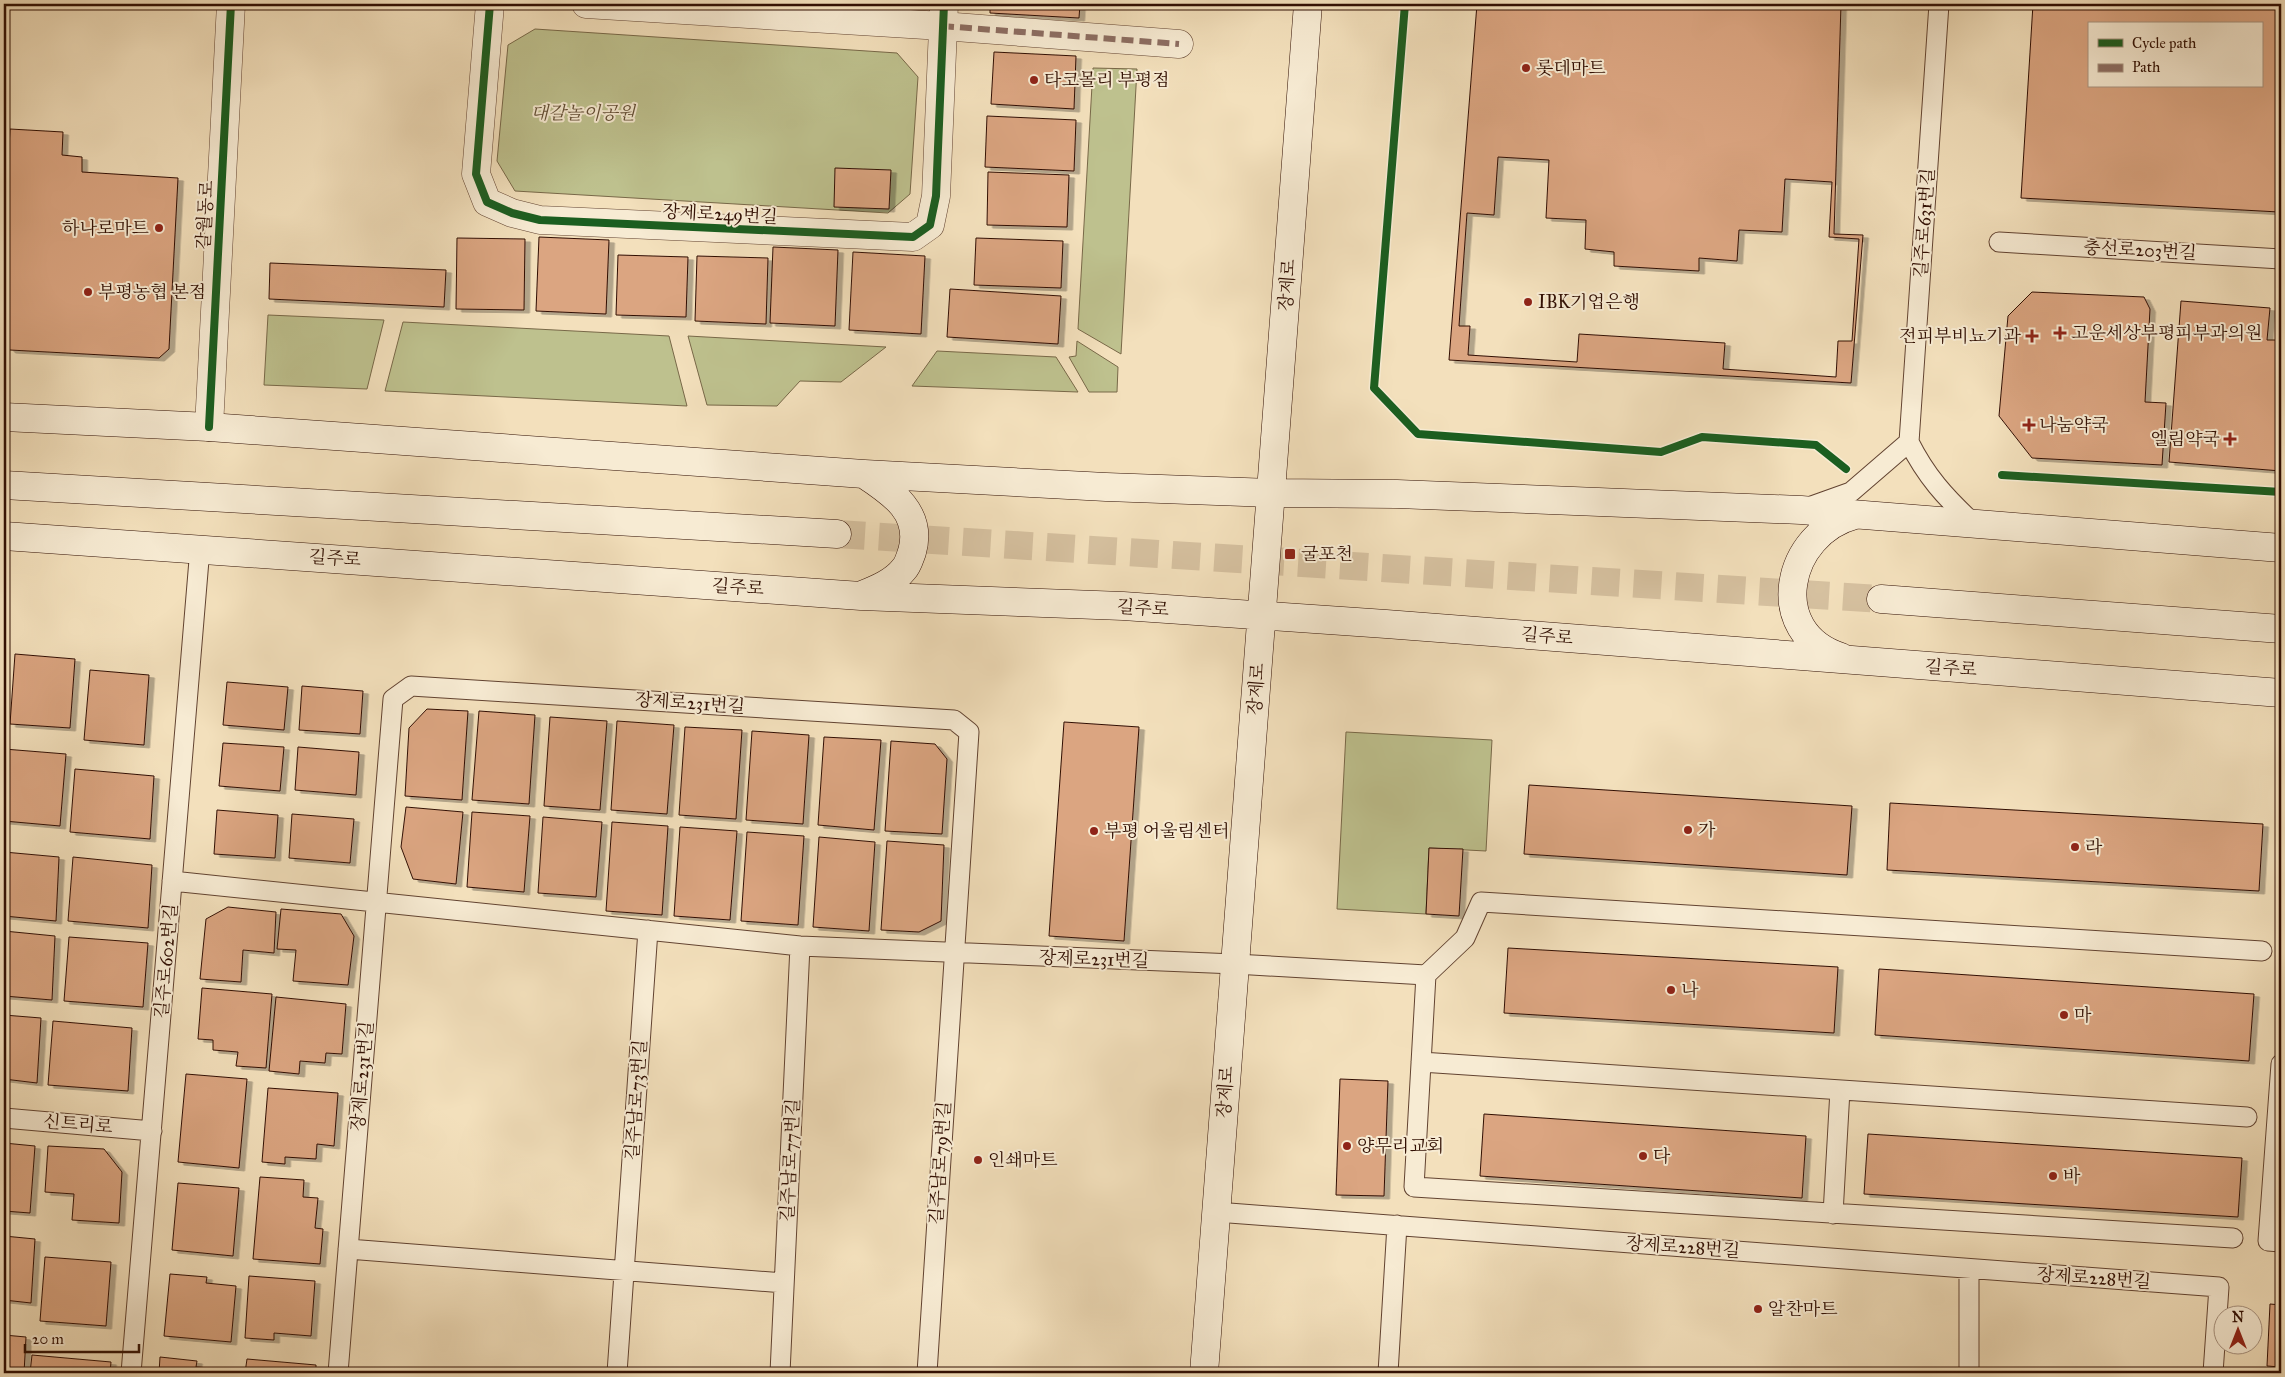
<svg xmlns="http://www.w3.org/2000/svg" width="2285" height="1377" font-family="'IM FELL Great Primer','Noto Serif KR',serif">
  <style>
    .green { fill: #bec18e; stroke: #786848 }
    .building { fill: #dba581; stroke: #310f03; fill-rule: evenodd; filter: url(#shadow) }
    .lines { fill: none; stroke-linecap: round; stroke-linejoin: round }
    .secondary-tunnel { stroke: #d6c1a0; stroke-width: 28; stroke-dasharray: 28 14; stroke-linecap: butt }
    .service-casing { stroke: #624331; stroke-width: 21 }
    .pedestrian-casing { stroke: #624331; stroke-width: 29 }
    .minor-casing { stroke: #624331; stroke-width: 29 }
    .secondary-casing { stroke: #310f03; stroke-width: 29 }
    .service { stroke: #f7ebd3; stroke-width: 19 }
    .pedestrian { stroke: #f7ebd3; stroke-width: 28 }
    .minor { stroke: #f7ebd3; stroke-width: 28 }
    .secondary { stroke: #f7ebd3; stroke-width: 28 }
    .quiet { stroke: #8d6e63; stroke-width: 6; stroke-dasharray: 12 6; stroke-linecap: butt }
    .cycleway-casing { stroke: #f7ebd3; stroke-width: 11 }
    .cycleway { stroke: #1b5e20; stroke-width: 8 }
    .poi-dot { fill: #8f2418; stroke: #f7ebd3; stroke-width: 2 }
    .labels { text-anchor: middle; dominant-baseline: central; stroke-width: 4; stroke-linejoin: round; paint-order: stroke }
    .poi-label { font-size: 18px; fill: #310f03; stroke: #f7ebd3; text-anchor: start }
    .park-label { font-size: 18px; font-style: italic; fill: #624d34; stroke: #f7ebd3 }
    .street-label { font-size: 18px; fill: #310f03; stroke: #f7ebd3 }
  </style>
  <defs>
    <filter id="shadow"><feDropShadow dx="5.5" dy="3" stdDeviation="0" flood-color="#0004"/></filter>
  </defs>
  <rect width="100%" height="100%" fill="#f3e0bc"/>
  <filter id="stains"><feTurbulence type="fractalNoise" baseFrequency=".004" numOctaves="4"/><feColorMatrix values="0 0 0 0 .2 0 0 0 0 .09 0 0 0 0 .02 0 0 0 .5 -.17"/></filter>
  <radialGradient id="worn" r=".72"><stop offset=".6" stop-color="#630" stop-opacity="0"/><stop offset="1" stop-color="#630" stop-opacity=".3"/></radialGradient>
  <path class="green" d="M535,29L897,53L918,77L910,194L888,213L515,191L497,161L508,45Z
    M1093,68L1137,69L1121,354L1078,329Z
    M268,315L384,320L367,389L264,385Z
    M403,322L669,336L687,406L385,391Z
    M688,336L886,347L841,382L800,381L777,406L707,405Z
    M1077,341L1118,367L1117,392H1089L1069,357L1076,356Z
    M937,351L1056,357L1078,392L912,386Z
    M1346,732L1492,740L1486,851L1429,848L1426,914L1337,909Z"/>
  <path class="building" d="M990,4H1080L1079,18L990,13Z
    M1477,4H1841L1834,234L1863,235L1851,383L1449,360Z
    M2033,4H2281V179L2279,212L2021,198ZM2089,24H2261V86H2089Z
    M994,52L1076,56L1074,109L991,104Z
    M987,116L1076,120L1074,171L985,167Z
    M10,129L63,132L62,155L82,157V172L178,178L169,349L159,358L10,350L4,343V241Z
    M1498,157L1549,160L1546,218L1586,220L1585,249L1614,252V266L1699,271V258L1737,261L1739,230L1782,232L1785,179L1832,182L1829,237L1859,239L1852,341H1838L1836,377L1723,369L1725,343L1579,334L1577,362L1468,355L1470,326H1459L1467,213L1494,215Z
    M835,168L891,170L889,209L834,207Z
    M988,172L1069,175L1067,227L987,225Z
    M539,237L609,240L606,314L536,311Z
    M457,238L525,239L524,310L456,309Z
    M976,238L1063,241L1061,288L974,285Z
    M773,247L838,250L835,326L770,323Z
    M853,252L925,256L921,334L849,330Z
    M618,255L688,257L686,317L616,315Z
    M697,256L768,258L766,324L695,321Z
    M270,263L446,270L444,307L269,299Z
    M950,289L1061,296L1058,344L947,337Z
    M2032,292L2144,297L2150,309L2145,402L2166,403L2162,465L2032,458L1999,416L2008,316Z
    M2181,301L2270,308L2267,340H2281V471L2169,462Z
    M15,654L75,659L70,728L10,724Z
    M90,670L149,675L144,745L84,740Z
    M227,682L288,687L284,730L223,725Z
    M302,686L363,691L360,734L299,730Z
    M427,709L468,711L462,800L405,796L409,728Z
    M479,711L535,715L529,804L472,800Z
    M550,717L607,721L600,810L544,806Z
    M617,721L674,725L667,814L611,810Z
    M1064,722L1139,727L1124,941L1049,936Z
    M685,727L742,730L736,819L679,815Z
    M752,731L809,735L803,824L746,820Z
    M824,737L881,740L874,830L818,825Z
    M891,741L935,744L947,759L942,834L885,831Z
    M223,743L284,747L280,791L219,786Z
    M298,747L359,752L356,795L295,790Z
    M4,749L66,754L60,826L4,821Z
    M75,769L154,776L150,839L70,832Z
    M1529,785L1852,806L1847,875L1524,854Z
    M1890,803L2263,824L2259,891L1887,870Z
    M406,807L463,812L456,884L413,879L401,847Z
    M217,810L278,815L275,858L214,854Z
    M472,812L530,816L524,892L467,887Z
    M292,814L354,819L350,863L289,858Z
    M543,817L602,822L596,897L538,893Z
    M612,822L668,826L662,915L606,911Z
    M680,827L737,831L730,920L674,916Z
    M747,832L804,836L798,925L741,921Z
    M819,837L875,842L869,931L813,927Z
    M887,841L944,845L941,921L919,932L881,930Z
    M1429,848L1463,849L1459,916L1426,914Z
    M4,852L59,857L56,921L4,916Z
    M73,857L152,865L148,928L68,921Z
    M228,907L276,912L274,953L243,950L241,982L200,979L206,919Z
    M281,909L341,914L354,936L348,985L293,981L296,950L277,949Z
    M4,931L55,936L52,1000L4,996Z
    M69,937L148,943L143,1007L64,1001Z
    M1508,948L1838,967L1834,1033L1504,1013Z
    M1879,969L2254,994L2249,1061L1875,1035Z
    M202,988L272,994L266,1068L236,1066L238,1052L213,1050V1040L198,1039Z
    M276,997L346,1004L342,1054L326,1053L325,1063L300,1061L299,1074L269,1071Z
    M4,1015L41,1018L37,1083L4,1079Z
    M53,1021L132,1028L128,1091L48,1085Z
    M186,1074L247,1079L239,1168L178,1162Z
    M1340,1079L1388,1081L1384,1196L1336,1195Z
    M268,1088L338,1093L334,1146L317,1144L316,1159L285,1157V1164L262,1162Z
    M1484,1114L1806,1136L1802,1198L1480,1176Z
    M1868,1134L2242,1158L2238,1217L1864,1194Z
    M4,1143L35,1146L30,1213L4,1211Z
    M48,1146L104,1149L122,1172L119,1223L72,1220L74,1194L45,1192Z
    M260,1177L304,1180L303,1197L318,1198L315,1228L323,1229L320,1264L253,1259Z
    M178,1183L239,1188L233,1256L172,1250Z
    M4,1236L35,1239L31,1303L4,1300Z
    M45,1257L111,1262L106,1326L40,1321Z
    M170,1274L207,1277L206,1283L236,1286L231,1342L164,1336Z
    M249,1276L315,1281L311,1336L274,1333V1340L245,1338Z
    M2270,1304L2281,1305V1367L2267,1366Z
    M4,1335L26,1337L24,1373H4Z
    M32,1355L111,1362L110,1373H30Z
    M160,1357L197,1361L196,1367L226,1369V1373H159Z
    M247,1359L316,1365V1373H245Z"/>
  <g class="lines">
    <path class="secondary-tunnel" d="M837,534L1881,599"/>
    <defs>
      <path id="service" d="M1939,4L1909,442C1926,476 1945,497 1973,523
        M1999,242L2281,259
        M1809,507L1851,492L1909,442
        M172,881L800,946L1235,964L1426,975L1414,1187L2233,1238
        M1426,975L1465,938L1481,902L2262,951
        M1421,1062L2247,1117
        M2281,1064L2268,1241L2281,1242
        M4,1118L152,1131
        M1216,1212L2219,1287L2213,1373
        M1833,1214L1840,1090
        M348,1249L784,1283
        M131,1373L200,548
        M338,1373L393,699L411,686L954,720L969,732L927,1373
        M617,1373L648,930
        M780,1373L800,946
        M1388,1373L1397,1225
        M1969,1373V1269"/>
      <path id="pedestrian" d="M942,26L1179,44"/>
      <path id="minor" d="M490,4L476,174L487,202L512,213L540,220L913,237L930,225L936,196L944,4
        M586,4L942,26
        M209,427L231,4"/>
      <path id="secondary" d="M4,417L209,427L864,474L1106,487L1272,493L1397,494L1801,510L2281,548
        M4,485L837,534
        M4,536L861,596L1123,606L1386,624L2281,693
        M862,595C877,589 894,582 904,569C908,565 910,557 912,552C923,513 893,493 864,474
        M1881,599L2281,629
        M1841,657C1764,632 1786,533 1855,515
        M1204,1373L1308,4"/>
    </defs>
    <use href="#service" class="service-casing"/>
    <use href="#pedestrian" class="pedestrian-casing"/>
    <use href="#minor" class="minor-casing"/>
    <use href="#secondary" class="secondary-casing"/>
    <use href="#service" class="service"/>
    <use href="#pedestrian" class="pedestrian"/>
    <use href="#minor" class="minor"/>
    <use href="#secondary" class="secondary"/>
    <path class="quiet" d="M942,26L1179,44"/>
    <defs>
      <path id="cycleway" d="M490,4L476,174L487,202L512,213L540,220L913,237L930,225L936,196L944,4
        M1405,4L1374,388L1418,434L1661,452L1702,437L1816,445L1846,469
        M209,427L231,4
        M2002,475L2281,492"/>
    </defs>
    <use href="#cycleway" class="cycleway-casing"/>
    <use href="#cycleway" class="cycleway"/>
  </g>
  <g class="poi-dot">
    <circle cx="1526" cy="68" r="5"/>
    <circle cx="1034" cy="80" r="5"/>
    <circle cx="159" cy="228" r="5"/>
    <circle cx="88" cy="292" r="5"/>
    <circle cx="1528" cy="302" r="5"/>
    <path d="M2057.5 325.5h5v5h5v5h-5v5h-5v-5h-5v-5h5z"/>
    <path d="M2029.5 328.5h5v5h5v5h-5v5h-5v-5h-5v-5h5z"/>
    <path d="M2026.5 417.5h5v5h5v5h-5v5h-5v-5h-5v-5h5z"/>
    <path d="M2227.5 431.5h5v5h5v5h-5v5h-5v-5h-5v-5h5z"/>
    <rect x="1284" y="548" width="12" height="12" rx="2.5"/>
    <circle cx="1688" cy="830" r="5"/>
    <circle cx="1094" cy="831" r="5"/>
    <circle cx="2075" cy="847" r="5"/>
    <circle cx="1671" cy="990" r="5"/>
    <circle cx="2064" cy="1015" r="5"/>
    <circle cx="1347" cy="1146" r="5"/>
    <circle cx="1643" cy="1156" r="5"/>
    <circle cx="978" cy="1160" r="5"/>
    <circle cx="2053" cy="1176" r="5"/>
    <circle cx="1758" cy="1309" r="5"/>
  </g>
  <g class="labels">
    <g class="poi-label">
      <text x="1536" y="68">롯데마트</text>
      <text x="1044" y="80">타코몰리 부평점</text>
      <text x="149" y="228" text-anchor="end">하나로마트</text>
      <text x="98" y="292">부평농협 본점</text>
      <text x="1538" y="302">IBK기업은행</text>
      <text x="2071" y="333">고운세상부평피부과의원</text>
      <text x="2021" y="336" text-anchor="end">전피부비뇨기과</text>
      <text x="2039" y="425">나눔약국</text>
      <text x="2220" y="439" text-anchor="end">엘림약국</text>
      <text x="1301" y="554">굴포천</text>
      <text x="1698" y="830">가</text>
      <text x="1104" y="831">부평 어울림센터</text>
      <text x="2085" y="847">라</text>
      <text x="1681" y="990">나</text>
      <text x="2074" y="1015">마</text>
      <text x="1357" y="1146">양무리교회</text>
      <text x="1653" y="1156">다</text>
      <text x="988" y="1160">인쇄마트</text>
      <text x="2063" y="1176">바</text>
      <text x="1768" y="1309">알찬마트</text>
    </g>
    <g class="park-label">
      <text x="583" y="113">대갈놀이공원</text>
    </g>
    <g class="street-label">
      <text transform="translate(720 214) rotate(3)">장제로249번길</text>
      <text transform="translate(205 215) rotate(-87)">갈월동로</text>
      <text transform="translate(1924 223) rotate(-86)">길주로631번길</text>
      <text transform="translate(2140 250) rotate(3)">충선로203번길</text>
      <text transform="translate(1287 285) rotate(-86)">장제로</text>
      <text transform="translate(335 558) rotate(4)">길주로</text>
      <text transform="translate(738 587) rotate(4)">길주로</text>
      <text transform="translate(1143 608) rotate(4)">길주로</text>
      <text transform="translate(1547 636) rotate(5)">길주로</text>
      <text transform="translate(1951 668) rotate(4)">길주로</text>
      <text transform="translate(1256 689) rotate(-86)">장제로</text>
      <text transform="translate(690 703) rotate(4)">장제로231번길</text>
      <text transform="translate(1094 959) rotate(2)">장제로231번길</text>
      <text transform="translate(166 961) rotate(-85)">길주로602번길</text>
      <text transform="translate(362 1076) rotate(-85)">장제로231번길</text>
      <text transform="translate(1225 1092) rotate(-86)">장제로</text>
      <text transform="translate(636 1100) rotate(-86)">길주남로73번길</text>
      <text transform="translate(78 1124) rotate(5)">신트리로</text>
      <text transform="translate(790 1160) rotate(-87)">길주남로77번길</text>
      <text transform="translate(940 1163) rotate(-86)">길주남로79번길</text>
      <text transform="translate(1683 1247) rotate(4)">장제로228번길</text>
      <text transform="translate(2094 1278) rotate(4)">장제로228번길</text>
    </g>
  </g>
  <rect width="2285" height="1377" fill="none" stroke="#f3e0bc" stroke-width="20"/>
  <rect x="5" y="5" width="2275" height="1367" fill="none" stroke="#310f03" stroke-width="2.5"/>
  <rect x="10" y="10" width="2265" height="1357" fill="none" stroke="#310f03"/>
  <rect x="2088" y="22" width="175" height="65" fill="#f7ebd3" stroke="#a89380"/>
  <rect x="2098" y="39" width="25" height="8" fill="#1b5e20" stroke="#a89380"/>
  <text x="2132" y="48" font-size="15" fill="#310f03">Cycle path</text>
  <rect x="2098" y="64" width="25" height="8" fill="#8d6e63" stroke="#a89380"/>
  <text x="2132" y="72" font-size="15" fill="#310f03">Path</text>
  <g transform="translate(2238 1330)"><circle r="24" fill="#f7ebd3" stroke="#a89380"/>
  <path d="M0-4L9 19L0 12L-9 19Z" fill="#8f2418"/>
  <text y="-8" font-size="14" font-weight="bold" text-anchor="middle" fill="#310f03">N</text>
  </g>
  <path d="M25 1344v8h114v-8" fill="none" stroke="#310f03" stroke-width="2.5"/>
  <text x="32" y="1344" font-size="15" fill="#310f03" stroke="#f7ebd3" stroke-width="4" paint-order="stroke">20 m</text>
  <rect width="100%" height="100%" filter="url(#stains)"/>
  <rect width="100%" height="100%" fill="url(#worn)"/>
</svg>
